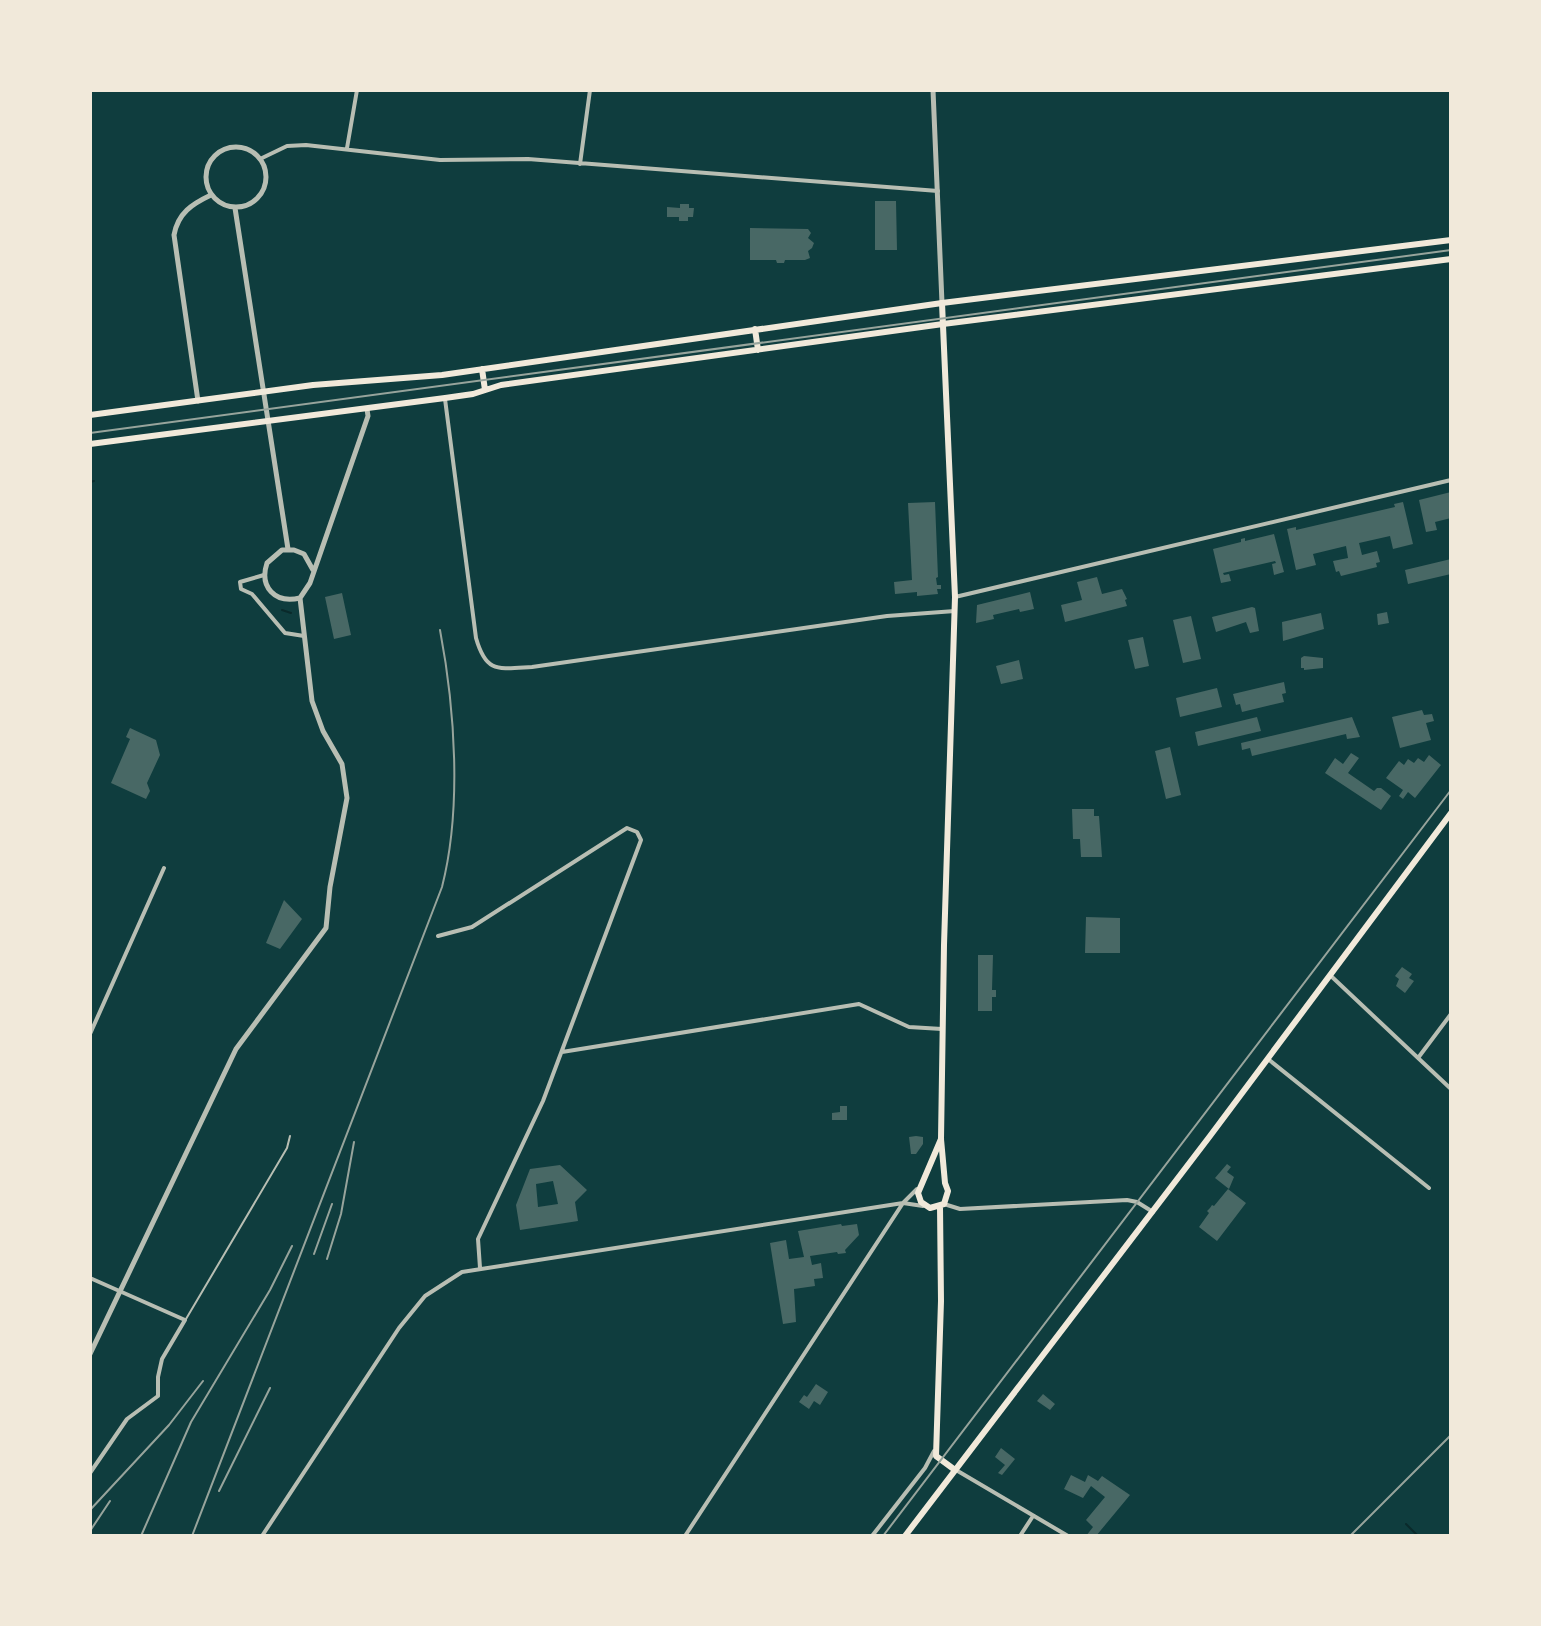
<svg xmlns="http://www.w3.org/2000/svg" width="1541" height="1626" font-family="Raleway,sans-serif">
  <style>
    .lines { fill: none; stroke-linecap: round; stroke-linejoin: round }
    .stream { stroke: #0a2a2b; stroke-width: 2 }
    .building { fill: #486865; fill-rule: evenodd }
    .service { stroke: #b8beb3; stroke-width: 2 }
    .minor { stroke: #b8beb3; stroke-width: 4 }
    .tertiary { stroke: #b8beb3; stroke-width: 5 }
    .secondary { stroke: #f1e9da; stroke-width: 6 }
    .primary { stroke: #f1e9da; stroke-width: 6 }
    .tram { stroke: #97a49c; stroke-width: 2 }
    .rail { stroke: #97a49c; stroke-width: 2 }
  </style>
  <rect width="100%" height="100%" fill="#0f3d3e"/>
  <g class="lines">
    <path class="stream" d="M90,482L94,481
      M282,610L291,613
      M1406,1524L1418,1536"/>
  </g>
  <path class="building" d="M875,201H896L897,250H875Z
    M680,204H689V208H694L693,217H688V221H679V217H667V207L680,208Z
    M750,228L808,229L811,233L808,238L814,243L812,248L808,251L810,258L805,260H785L784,263H777L776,260H750Z
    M1451,492V518L1435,522L1437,530L1426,532L1419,500Z
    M935,502L938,577L936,578L937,585H941V589H937L938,594L917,596V592L895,594L894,582L912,580L908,503Z
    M1403,502L1413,544L1393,549L1390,536L1359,543L1362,555L1377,551L1380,562L1376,563L1377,567L1341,576L1339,571L1336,572L1333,561L1348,558L1346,546L1313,554L1316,565L1296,570L1287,529L1296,527V530L1395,507L1394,504Z
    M1274,534L1284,572L1274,575L1272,564L1276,563L1275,561L1223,573L1224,575L1229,574L1231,581L1221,583L1213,549L1241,542V539L1245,538V541Z
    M1451,559V574L1408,584L1405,570Z
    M1097,577L1102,594L1122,589L1127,599L1125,600L1127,606L1065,622L1061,605L1082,600L1077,582Z
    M1030,592L1034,609L1020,612L1019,609L993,615L994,619L976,623L977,605Z
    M342,593L351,635L334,639L325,597Z
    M1252,607L1255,608L1259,631L1250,633L1246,622L1216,632L1212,617Z
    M1387,612L1389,623L1378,625L1377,614Z
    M1321,613L1324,629L1283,641L1282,622Z
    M1191,616L1201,659L1183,663L1173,620Z
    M1143,637L1149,666L1135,669L1128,640Z
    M1304,656L1323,658V668L1304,670V668H1301V658Z
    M1019,660L1023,679L1001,684L996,666Z
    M1284,682L1286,693L1282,694L1284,702L1242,712L1240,704L1236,705L1233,694Z
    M1217,688L1222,707L1180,717L1176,698Z
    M1422,710L1424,715L1432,714L1434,721L1426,723L1431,740L1400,748L1392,717Z
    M1257,717L1261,731L1198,746L1195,732Z
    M1352,717L1360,737L1347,739L1346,734L1252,756L1250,748L1242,750L1241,743Z
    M130,728L156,740L160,755L147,783L150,791L146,799L111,783L130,739L126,737Z
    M1170,747L1181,795L1166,799L1155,751Z
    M1351,753L1359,758L1348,773L1374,791L1377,788H1381L1391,796L1381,810L1325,773L1335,758L1343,764Z
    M1429,755L1441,765L1415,798L1408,792L1403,799L1399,796L1403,790L1386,778L1399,761L1404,765L1408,759L1414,763L1418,758L1424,762Z
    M1072,809H1094V816H1099L1102,857H1081L1080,839H1073Z
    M284,900L302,919L280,949L266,943Z
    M1086,917L1120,918V953H1085Z
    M978,955H993L992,990H996V997H992V1011H978Z
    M1402,967L1412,974L1409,978L1414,981L1405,993L1396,986L1399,979L1395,976Z
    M840,1106H847V1120H832V1113L840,1112Z
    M916,1136L923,1137V1144L916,1154H911L909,1137Z
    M1227,1164L1231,1167L1227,1172L1234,1177L1229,1189L1215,1178Z
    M560,1165L587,1190L575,1202L578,1221L520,1230L516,1205L530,1169ZM553,1181L558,1204L538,1207L536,1184Z
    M1228,1189L1246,1203L1217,1241L1199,1227L1209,1213L1207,1211L1210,1208L1212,1205L1214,1206Z
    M841,1224L842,1226L857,1224L859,1235L845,1250L846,1253L838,1254L837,1252L810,1256L812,1265L821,1263L823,1278L814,1279L815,1286L794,1289L796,1322L783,1324L770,1243L786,1240L789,1259L804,1257L798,1231Z
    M816,1384L828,1392L820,1405L814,1401L809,1409L799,1402L804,1395L807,1397Z
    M1043,1394L1055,1404L1050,1410L1037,1401Z
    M1001,1448L1015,1459L1002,1475L998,1473L1005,1465L995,1457Z
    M1071,1475L1085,1482L1088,1475L1098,1481L1102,1476L1130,1495L1096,1536H1086L1093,1527L1086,1520L1105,1497L1091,1486L1083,1498L1064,1489Z"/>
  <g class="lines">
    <path class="service" d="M186,1319L287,1148L290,1136"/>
    <path class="minor" d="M347,148L357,90
      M260,159L287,146L306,145L440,160L528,159L938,191
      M580,164L590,90
      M445,399L476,638C486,673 497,669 532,667L887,616L955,611
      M264,575L240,582L241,589L252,594L285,633L304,636
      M955,597L1451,480
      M438,936L472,927L627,828L637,832L641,840L543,1101L478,1239L480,1268
      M1331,976L1451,1089
      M90,1034L164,868
      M562,1052L859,1004L909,1027L942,1029
      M1418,1058L1451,1014
      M1268,1059L1429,1188
      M944,1204L960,1209L1127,1200L1137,1202L1153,1212
      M90,1278L185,1320L162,1359L158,1377V1396L127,1419L90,1473
      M956,1470L1068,1536
      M262,1536L399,1328L425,1296L462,1272L903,1203L923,1206
      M685,1536L903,1203L917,1189
      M872,1536L925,1468L934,1451
      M1020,1536L1033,1516"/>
    <path class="tertiary" d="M933,90L942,303
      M206 177a30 30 0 1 1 60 0a30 30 0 1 1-60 0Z
      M235,208L288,549
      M198,401L174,235C178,213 192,204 211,195
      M300,598C275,604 259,587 267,563L282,550H294L304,554L313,570
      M90,1354L236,1049L326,928L330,887L347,798L342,764L323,731L312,701L300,598L310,583L368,416L367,409"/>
    <path class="secondary" d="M941,1139L918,1193L921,1202L930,1208L944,1204L948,1191L945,1183L941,1139L944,945L955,597L942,303
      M940,1206L941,1301L936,1456L955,1470"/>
    <path class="primary" d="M755,329L758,350
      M482,369L485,390
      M90,415L313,385L442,375L942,303L1451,240
      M90,444L445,398L473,394L501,385L943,324L1451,259
      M905,1536L1210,1136L1451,813"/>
    <path class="tram" d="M90,433L1451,250
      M883,1536L1451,790"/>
    <path class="rail" d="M314,1254L332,1204
      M327,1259L341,1214L354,1142
      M219,1491L270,1388
      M90,1510L169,1425L203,1381
      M90,1531L110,1501
      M141,1536L191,1422L270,1290L292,1246
      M192,1536L442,887C462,809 455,709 440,630
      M1350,1536L1451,1435"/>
  </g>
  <rect width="1541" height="1626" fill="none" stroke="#f1e9da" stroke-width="184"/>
</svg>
